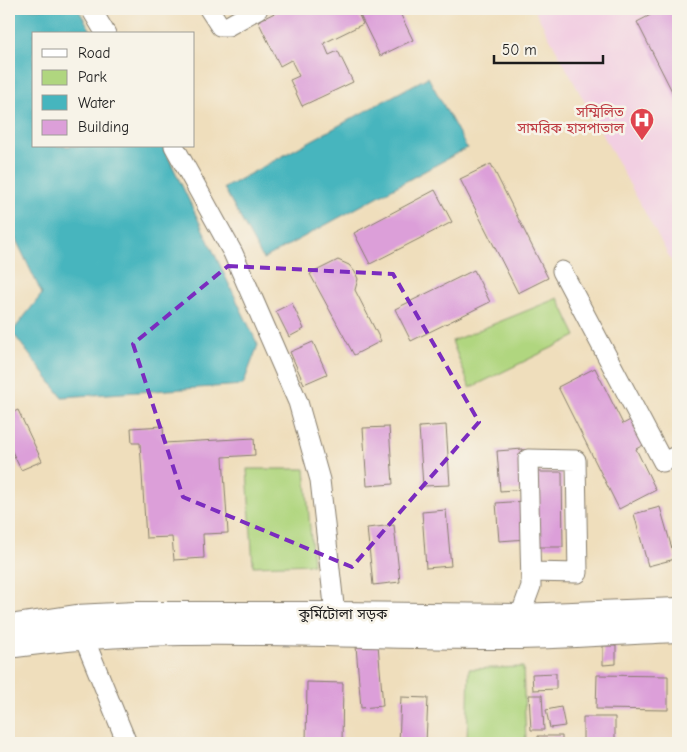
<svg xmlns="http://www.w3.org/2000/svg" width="687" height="752" font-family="'Comic Neue','Noto Sans Bengali',sans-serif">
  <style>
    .built { fill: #f2cfe2 }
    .green { fill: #b0d67f; stroke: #66794e }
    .water { fill: #46b5be; stroke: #31686d }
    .building { fill: #dc9fd9 }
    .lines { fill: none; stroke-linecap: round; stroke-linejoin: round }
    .minor-casing { stroke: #867d6c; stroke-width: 21 }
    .major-casing { stroke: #867d6c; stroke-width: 26 }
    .minor { stroke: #fff; stroke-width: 19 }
    .major { stroke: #fff; stroke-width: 24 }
    .marked { fill: none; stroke: #7b2cbf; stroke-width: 4; stroke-dasharray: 10 6; stroke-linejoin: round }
    .labels { text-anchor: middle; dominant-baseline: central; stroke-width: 5; stroke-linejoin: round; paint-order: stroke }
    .health-label { font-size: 14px; fill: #be3a42; stroke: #f7f3e8; text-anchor: end }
    .street-label { font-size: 14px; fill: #1c1c1c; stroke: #f7f3e8 }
  </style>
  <rect width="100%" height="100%" fill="#f7f3e8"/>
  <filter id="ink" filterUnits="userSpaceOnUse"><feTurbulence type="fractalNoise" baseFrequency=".02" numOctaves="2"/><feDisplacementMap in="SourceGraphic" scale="10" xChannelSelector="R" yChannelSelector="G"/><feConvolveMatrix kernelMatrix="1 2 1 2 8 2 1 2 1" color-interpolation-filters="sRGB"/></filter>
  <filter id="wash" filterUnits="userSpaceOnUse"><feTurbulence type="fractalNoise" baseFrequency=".0096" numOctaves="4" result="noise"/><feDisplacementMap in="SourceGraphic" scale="20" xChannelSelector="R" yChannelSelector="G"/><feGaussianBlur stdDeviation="1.12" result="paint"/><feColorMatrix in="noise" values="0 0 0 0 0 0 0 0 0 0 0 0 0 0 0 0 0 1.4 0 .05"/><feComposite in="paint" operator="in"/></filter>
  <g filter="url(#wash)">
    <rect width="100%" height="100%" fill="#efdebc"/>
    <path class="built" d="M534,9H678V273Z"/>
    <path class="green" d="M558,298L576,336L470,388L452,341Z
      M247,469H305L313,564L253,566Z
      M523,667L526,743H467L469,669Z"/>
    <path class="water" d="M9,9H78L93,34H34V146H163L258,345L243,385L62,397L12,332L42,294L9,225Z
      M428,77L467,148L263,259L224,188Z"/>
    <g id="blocks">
      <path class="building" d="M283,9H356L363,24L324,43L329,55L338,51L353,82L302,106L290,80L299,76L291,60L280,66L258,21Z
        M357,9H398L413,40L380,56Z
        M662,9H678V103L637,22Z
        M491,164L548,278L518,293L460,179Z
        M435,190L452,222L370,264L354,233Z
        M338,260L349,265L355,272L358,279L355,290L381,341L354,355L310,274Z
        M474,270L490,302L411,341L395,309Z
        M292,303L304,329L289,337L276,311Z
        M313,342L327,374L304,384L290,352Z
        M595,368L623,424L645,412L658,437L636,449L656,490L619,509L558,387Z
        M18,410L42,461L21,470L9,445V414Z
        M446,425L450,485L423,486L419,427Z
        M163,426L164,443L254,438L255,455L223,457L228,533L203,534L204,558L174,560L172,537L146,538L140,443H132L131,428Z
        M389,427L393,484L367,486L363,428Z
        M523,449L526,489L500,491L497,451Z
        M535,472H562L563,547H536Z
        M524,501L527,539L499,541L496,503Z
        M660,507L675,559L648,566L634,514Z
        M446,510L451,566L426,568L422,512Z
        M394,525L400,582L373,585L367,528Z
        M378,644L383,706L361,708L356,646Z
        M603,646H616V664L603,665Z
        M556,673V689L533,690L532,674Z
        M597,675L668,676V710L596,709Z
        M307,682L343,683L342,743H306Z
        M529,695H542L544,730H531Z
        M401,697L428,698L426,743H399Z
        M561,707L565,726L550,728L546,710Z
        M583,717H615V743L583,742Z
        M538,736H562V743H538Z"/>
    </g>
  </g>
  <g filter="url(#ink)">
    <use href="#blocks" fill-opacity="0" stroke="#867d6c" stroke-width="1"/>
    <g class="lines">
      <defs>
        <path id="minor" d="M91,9L106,34
          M209,9L220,26H228L258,9
          M174,146L233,253L298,402L320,480L335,614
          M562,271L663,462L678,455
          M520,616L531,586L528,459L576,460L578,573L531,572
          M79,626L127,743"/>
        <path id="major" d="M9,627L76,617L135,614H335L520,616L678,610
          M9,646C178,621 349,639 519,637C572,636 625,632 678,630"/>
      </defs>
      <use href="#minor" class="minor-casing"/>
      <use href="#major" class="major-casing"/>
      <use href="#minor" class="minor"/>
      <use href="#major" class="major"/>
    </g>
  </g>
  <path class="marked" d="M228,266L393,274L479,422L352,567L183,497L133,344Z"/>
  <defs>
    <symbol id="hospital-pin" viewBox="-11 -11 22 30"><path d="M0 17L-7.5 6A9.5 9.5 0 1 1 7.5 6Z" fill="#e0444e" stroke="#f7f3e8"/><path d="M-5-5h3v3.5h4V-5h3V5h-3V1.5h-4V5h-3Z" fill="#fff"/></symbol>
  </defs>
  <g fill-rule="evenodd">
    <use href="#hospital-pin" x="628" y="106" width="28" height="38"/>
  </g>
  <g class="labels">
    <g class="health-label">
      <text x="624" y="112">সম্মিলিত<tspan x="624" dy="16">সামরিক হাসপাতাল</tspan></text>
    </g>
    <g class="street-label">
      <text x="343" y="614">কুর্মিটোলা সড়ক</text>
    </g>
  </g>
  <rect width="687" height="752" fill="none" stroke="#f7f3e8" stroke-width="30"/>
  <rect x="32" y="32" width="162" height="115" fill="#f7f3e8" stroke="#9f9d96"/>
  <rect x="42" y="49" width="25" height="8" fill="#ffffff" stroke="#9f9d96"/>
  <text x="78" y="58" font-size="15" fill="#1c1c1c">Road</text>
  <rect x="42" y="70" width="25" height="15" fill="#b0d67f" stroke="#9f9d96"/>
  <text x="78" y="82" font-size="15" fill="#1c1c1c">Park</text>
  <rect x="42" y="95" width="25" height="15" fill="#46b5be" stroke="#9f9d96"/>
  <text x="78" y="108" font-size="15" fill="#1c1c1c">Water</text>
  <rect x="42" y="120" width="25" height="15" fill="#dc9fd9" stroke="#9f9d96"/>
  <text x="78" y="132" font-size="15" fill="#1c1c1c">Building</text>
  <path d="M494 55v8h109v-8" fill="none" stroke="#1c1c1c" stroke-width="2.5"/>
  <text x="502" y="55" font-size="15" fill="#1c1c1c" stroke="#f7f3e8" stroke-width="4" paint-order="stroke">50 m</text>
</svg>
